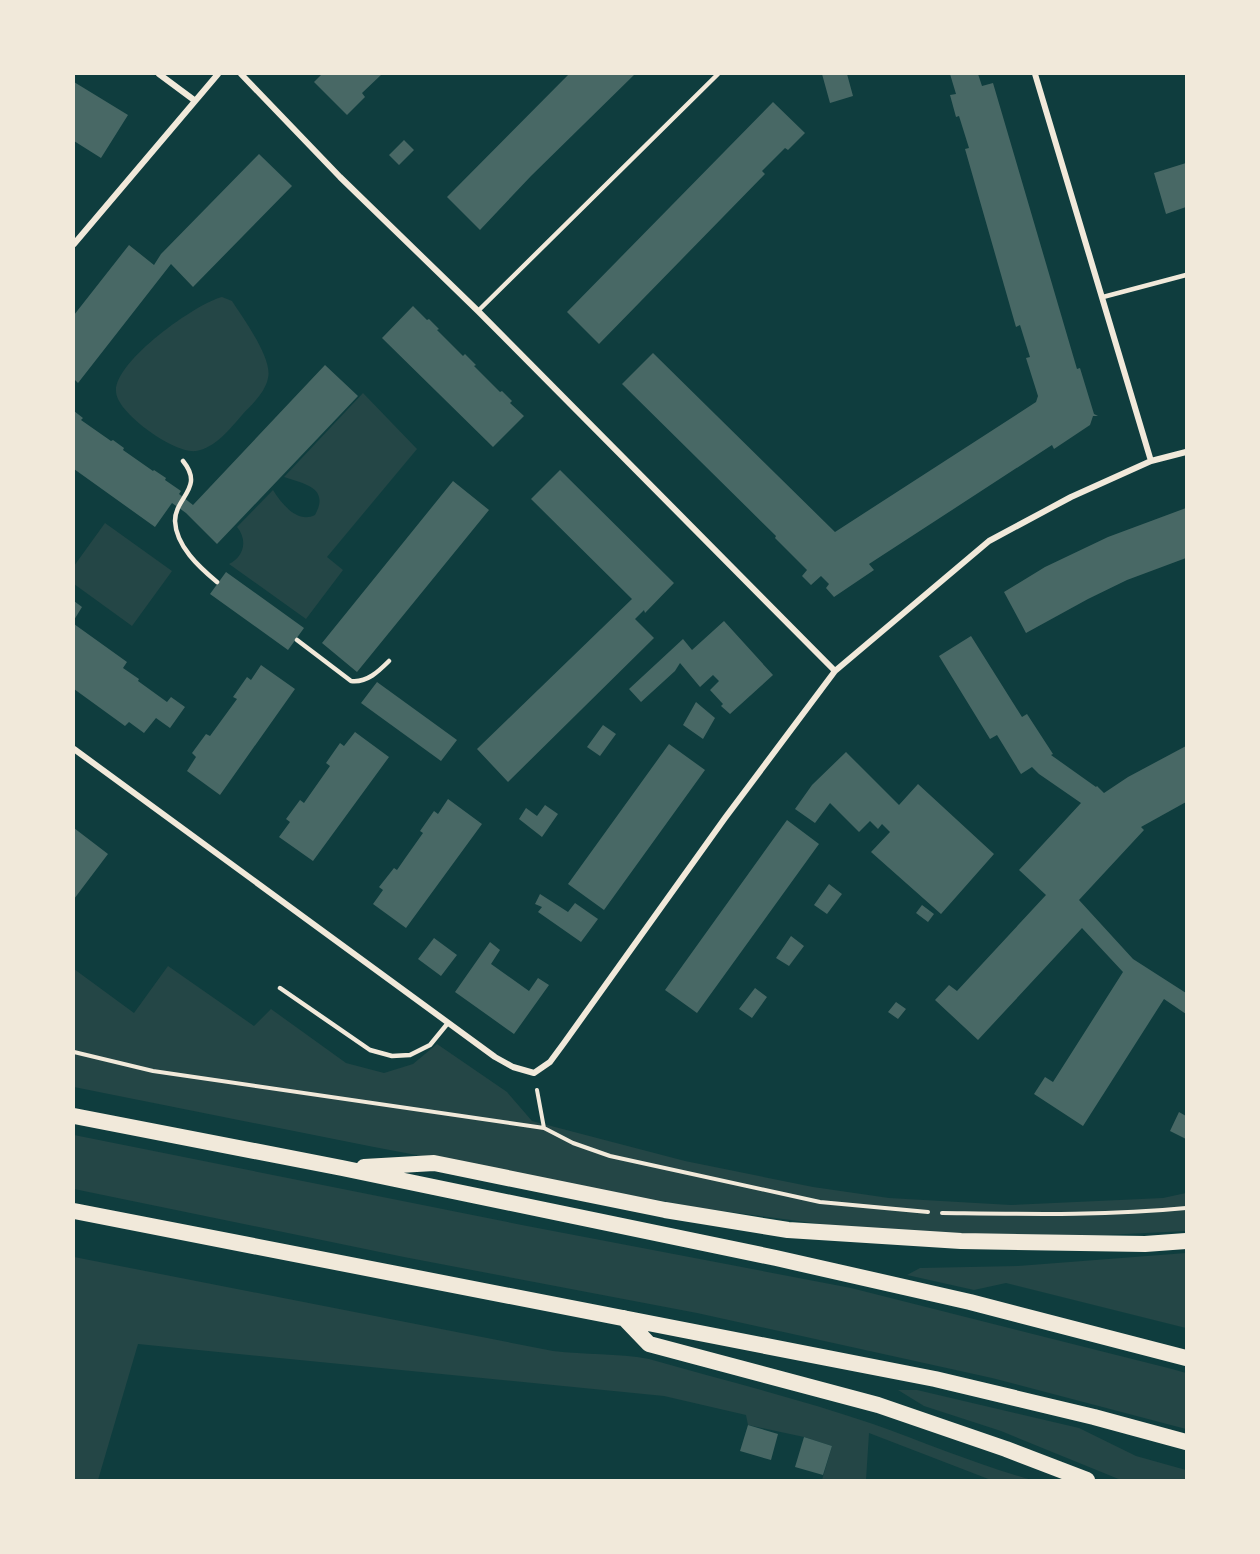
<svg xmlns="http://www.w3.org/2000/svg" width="1260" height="1554" font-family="'Libre Baskerville',serif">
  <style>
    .green { fill: #244646 }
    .building { fill: #486865 }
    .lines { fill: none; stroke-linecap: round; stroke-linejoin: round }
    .path { stroke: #f1e9da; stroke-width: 4 }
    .service { stroke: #f1e9da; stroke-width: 4.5 }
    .minor { stroke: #f1e9da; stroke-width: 6 }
    .trunk { stroke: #f1e9da; stroke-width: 16 }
  </style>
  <rect width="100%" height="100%" fill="#0f3d3e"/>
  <path class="green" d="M222,297L232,301C243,318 273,359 268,378C265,393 252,404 242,415C230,429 215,448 196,451C175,454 116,413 116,391C115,361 195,304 222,297Z
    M363,393L417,449L327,557L343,570L306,619L229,564C244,557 248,540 237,527L273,490C281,503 297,524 315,515C330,488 305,484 284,477Z
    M105,523L172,571L132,626L74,584V566Z
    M168,966L254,1026L271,1009L346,1063L384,1073L413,1064L437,1044L507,1092L532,1121L685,1161L813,1187L889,1198L1011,1205L1163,1198L1186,1193V1231L1065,1237L936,1234L829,1225L700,1208L553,1181L374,1147L74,1087V969L134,1013Z
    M74,1135L527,1226L851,1288L1172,1369L1186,1373V1429L992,1378L697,1313L404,1257L74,1189Z
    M1186,1253V1328L1006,1283L974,1290L907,1275L920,1268L1018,1266Z
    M74,1257L553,1351C585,1355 617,1353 649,1359C723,1380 799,1399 873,1424C926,1443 978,1465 1032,1480H991L869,1433L866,1480H822L832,1446L804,1437L748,1425L746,1415L664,1396L138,1344L98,1480H74Z
    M898,1390H917L1079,1428L1136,1456L1186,1470V1480H1121L1001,1431L924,1406Z"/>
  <path class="building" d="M322,74H382L362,93L365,97L347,115L314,82Z
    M569,74H635L531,176L480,230L447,197Z
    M822,74H847L853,96L830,103Z
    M950,74H978L982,86L993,83L1077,369L1080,368L1094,414L1098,416H1093L1090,425L1054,449L1052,445L869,564L874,570L834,597L826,588L829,584L821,576L811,585L802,576L807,570L775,538L776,536L622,384L653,353L835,532L1036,402L1038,396L1026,358L1030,357L1020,325L1016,327L965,149L969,148L959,116L956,117L950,95L956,94Z
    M74,82L128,115L101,158L74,141Z
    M773,102L805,133L788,150L785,148L762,171L765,174L599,344L567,312Z
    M404,140L414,150L399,165L389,155Z
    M259,154L292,186L193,287L171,264L78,383L74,379V315L129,245L154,265L161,254Z
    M1186,163V207L1166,214L1154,173Z
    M413,306L427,320L429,319L439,329L437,330L463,356L465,354L476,365L474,366L500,392L502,391L512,401L510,403L524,416L493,447L382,338Z
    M325,365L358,396L217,544L186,513L172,503L155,527L74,469V411L83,418L81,420L111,441L113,440L124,448L123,450L153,471L154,470L166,478L165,480L181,491L179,494L193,505Z
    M560,470L674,583L645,613L644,610L635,619L654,638L508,782L477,749L632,599L531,499Z
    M453,481L489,510L357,672L322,643Z
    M1186,508V558L1127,580L1088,599L1026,633L1004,592L1045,567L1108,537Z
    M226,572L304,628L288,650L210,594Z
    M74,601L82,607L74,620Z
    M724,621L773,675L730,714L721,706L723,704L710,690L719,681L713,675L700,687L680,663L675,671L641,702L629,689L683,639L692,650Z
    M74,624L127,662L123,668L139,679L138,681L167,702L171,697L185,707L170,728L156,718L144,733L129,722L125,726L74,689Z
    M971,636L1022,717L1027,714L1053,754L1051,755L1096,787L1097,786L1104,793L1128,777L1186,746V802L1141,827L1144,830L1079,900L1133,959L1186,993V1014L1164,999L1083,1126L1034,1094L1045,1077L1053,1082L1123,972L1082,928L978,1040L935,1000L949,985L957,991L1046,895L1019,870L1081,803L1039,774L1032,767L1021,774L997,735L990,739L939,656Z
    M261,665L295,689L220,795L187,771L196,757L192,753L206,734L210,736L237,699L233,697L247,677L251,680Z
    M377,682L457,740L441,761L361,703Z
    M696,702L715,718L703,739L683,725Z
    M603,725L616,734L600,756L587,747Z
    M355,732L389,757L313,861L279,837L290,822L286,819L300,800L304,803L330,766L326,763L340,743L344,746Z
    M669,744L705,770L604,910L568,884Z
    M846,752L899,805L918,784L994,854L941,914L871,852L890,832L882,824L878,829L870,821L859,832L830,803L815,823L795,809L812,785Z
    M448,799L482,824L406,928L373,904L383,890L379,887L394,868L397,870L406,857L423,833L420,831L434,811L438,814Z
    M545,805L558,814L542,837L519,819L526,808L537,816Z
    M787,820L819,844L697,1013L665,990Z
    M74,828L108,854L74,899Z
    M829,884L842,894L827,914L814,905Z
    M540,894L568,912L575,903L598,919L581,942L538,912L542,907L535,904Z
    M922,905L934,914L928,922L916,913Z
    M791,936L804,946L789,966L776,958Z
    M434,938L457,955L441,976L418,959Z
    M490,942L500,950L491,964L529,991L538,978L549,985L514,1034L455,992Z
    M755,988L767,997L752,1018L739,1009Z
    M896,1002L906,1009L898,1019L888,1012Z
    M1179,1112L1186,1116V1139L1170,1131Z
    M748,1425L778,1434L771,1460L740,1451Z
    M804,1437L832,1446L823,1475L795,1467Z"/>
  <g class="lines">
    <path class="path" d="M74,1052L153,1071L544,1128L573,1143L610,1156L820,1202L928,1212
      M537,1090L544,1128
      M942,1213C1023,1214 1105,1216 1186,1208"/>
    <path class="service" d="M1103,297L1186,275
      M478,311L718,74
      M183,461C205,488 175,497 175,521C176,546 199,567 217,582
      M297,640L351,681C367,683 379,671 389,661
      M280,988L370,1050L392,1056L410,1055L430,1045L448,1023"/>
    <path class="minor" d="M159,74L194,100
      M241,74L340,177L478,311L835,671
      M1035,74L1151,461
      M74,244L218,74
      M74,749L495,1057L513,1067L534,1073L550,1062L564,1043L725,818L835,671L989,541L1071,497L1151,461L1186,452"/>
    <path class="trunk" d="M74,1116L342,1168L776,1258L970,1302L1186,1358
      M364,1167L434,1163L665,1210L788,1230L961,1241L1145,1244L1186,1241
      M74,1211L935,1379L1094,1417L1186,1442
      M624,1318L649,1344L878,1405L1006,1449L1087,1480"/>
  </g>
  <rect width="1260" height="1554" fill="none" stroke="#f1e9da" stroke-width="150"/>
</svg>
